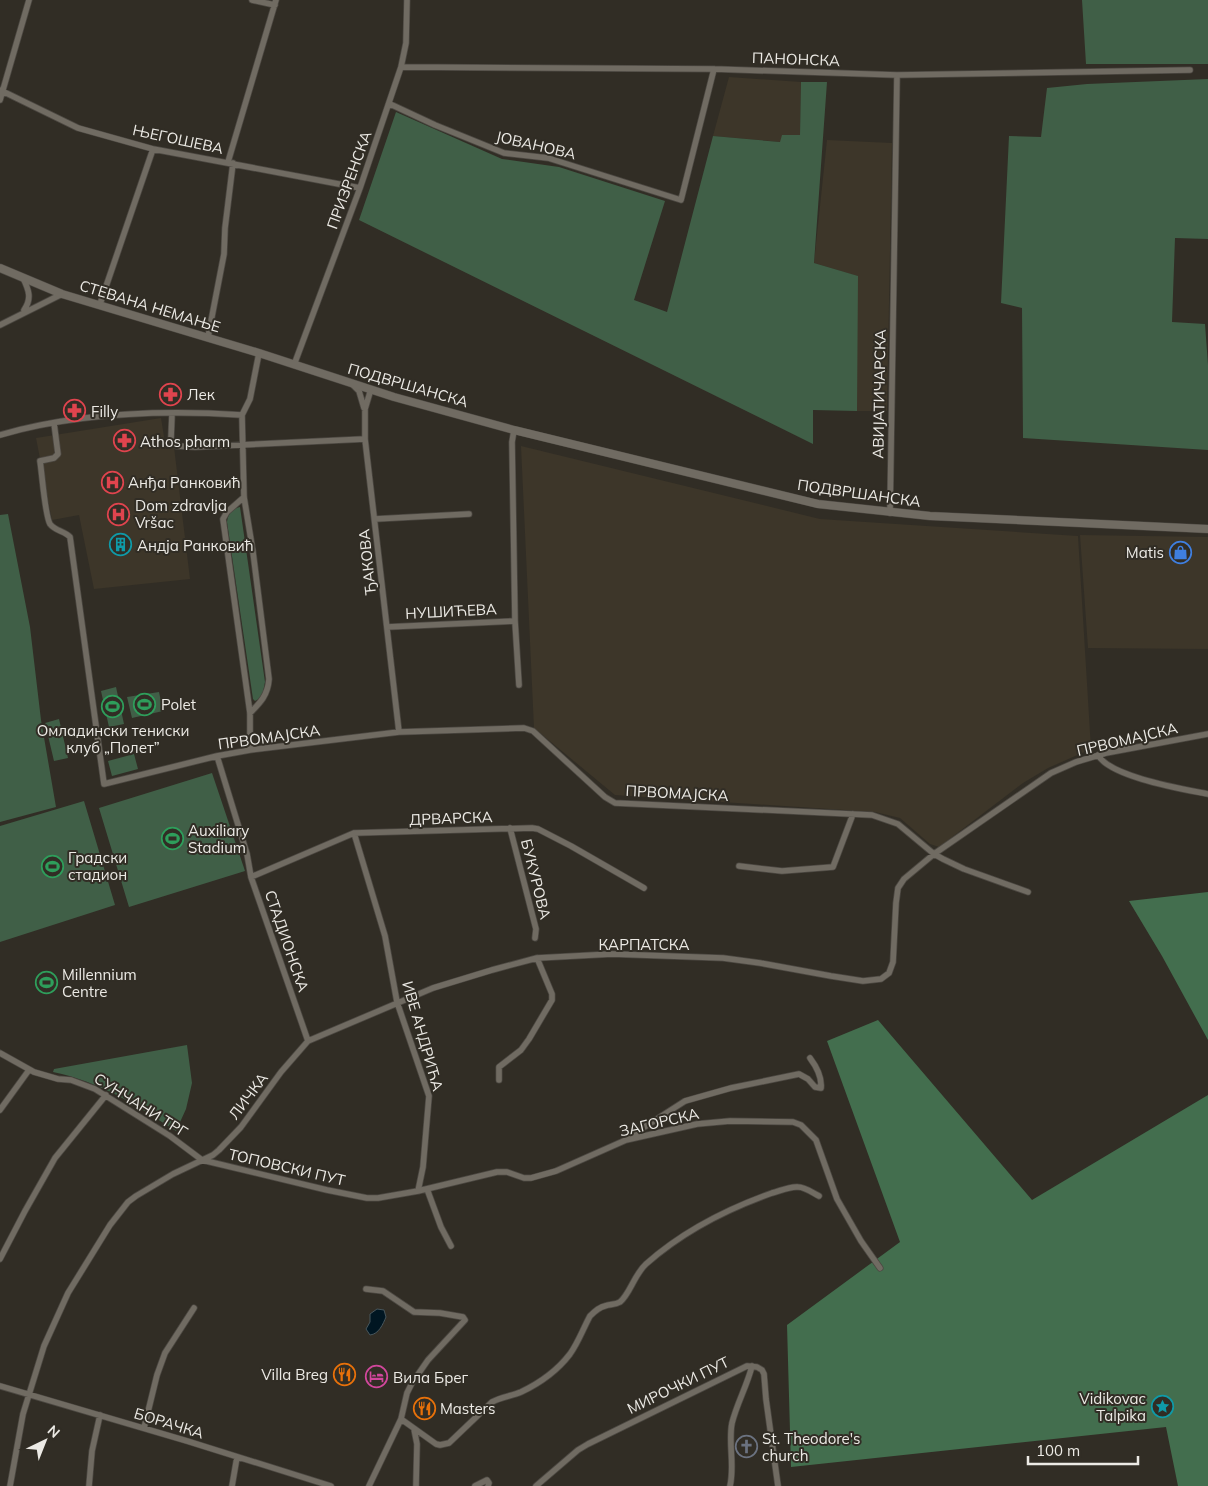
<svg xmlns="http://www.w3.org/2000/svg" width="1208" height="1486" font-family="Mulish,sans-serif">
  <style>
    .built { fill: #3d3629 }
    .green { fill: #405f47 }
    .forest { fill: #436e4e }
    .water { fill: #001622; stroke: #47565c }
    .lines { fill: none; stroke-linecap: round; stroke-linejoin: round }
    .minor-casing { stroke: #4c4842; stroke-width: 7 }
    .tertiary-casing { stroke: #4c4842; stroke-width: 9 }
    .minor { stroke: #706b62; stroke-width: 5.5 }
    .tertiary { stroke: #706b62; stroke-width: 8 }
    .labels { text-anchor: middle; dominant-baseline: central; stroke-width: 4; stroke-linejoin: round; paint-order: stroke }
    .street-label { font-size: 15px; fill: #eceae5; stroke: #312d25 }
    .poi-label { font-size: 15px; fill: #eceae5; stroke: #312d25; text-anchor: start }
  </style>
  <rect width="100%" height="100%" fill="#312d25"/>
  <path class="built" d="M729,77L801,82L800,135L781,142L713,136Z
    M827,140L892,143L887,411H857V276L814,263Z
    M161,418L166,449L174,447L190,579L94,589L79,515L52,520L36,438Z
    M521,446L820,519L1078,536L1091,749L1048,768L1023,783L939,847L930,844L900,818L875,812L615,795L534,728Z
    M1080,535L1208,537V649L1088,648Z"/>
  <path class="green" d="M1082,0H1208V64H1086Z
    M1208,79V239L1175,238L1172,322L1205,324L1208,365V450L1023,438L1022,308L1001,303L1009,136L1041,137L1047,88L1087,84Z
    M801,82H827L814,263L858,276L857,411L813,410V444L359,220L396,112L502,159L559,167L665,201L634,300L667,312L713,136L780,142L782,135H800Z
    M240,507L265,682L262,697L255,701L253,699L227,522C228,514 232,509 240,507Z
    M8,514L30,627L41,720L56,807L0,822V515Z
    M116,687L124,724L109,727L101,691Z
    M159,692L163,711L132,718L127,697Z
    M59,719L68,758L54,761L45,723Z
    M134,754L138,769L112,776L108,761Z
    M212,773L245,871L129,907L99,808Z
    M84,801L115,905L0,942V826Z
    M187,1045L192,1083L186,1109L176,1131C136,1105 101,1082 53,1072L54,1069Z"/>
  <path class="forest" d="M1208,892V1040L1162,956L1129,901Z
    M878,1020L1032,1200L1208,1095V1486H1178L1166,1427L791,1467L787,1325L900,1242L827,1041Z"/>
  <path class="water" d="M377,1309L384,1310L386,1317C383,1324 379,1334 370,1335L366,1329L370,1322V1314Z"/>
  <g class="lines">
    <defs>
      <path id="minor" d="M252,0L275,5
        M401,67L714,69L897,75L1190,70
        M0,90L78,128L153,149L360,188
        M0,100L29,0
        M390,104L435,125L504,153L548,158L681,200L714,69
        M228,162L276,0
        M23,278C29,290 32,299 24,310
        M100,304L153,149
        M0,325L62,294
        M208,337L224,254L225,228L233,163
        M294,365L360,188L401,67L406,43L407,0
        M353,385L359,391L364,408
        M371,389L365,409V439L399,732
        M172,414L171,439L176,446L195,447L365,439
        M54,423L58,454L54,458L40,461C42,473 45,516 50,524C55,531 65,531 70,537L104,784L217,756L250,750L399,732L524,728L533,731L605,797L615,803L872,815L898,824L934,854L943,859L964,869L1028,892
        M514,430L512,442L515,621L519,685
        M0,435C76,413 164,410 242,415
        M244,497L227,512L223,519L250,713V750
        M890,513L897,75
        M375,519L469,514
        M387,627L515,621
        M250,713C260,703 268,695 269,679L253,552L244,497L242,415L250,399L259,353
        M1098,755C1110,777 1183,789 1208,794
        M217,756L247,854L251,877L308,1041
        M510,828L536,929L535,938
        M354,833L385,936L397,1002L429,1096L423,1167L418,1191
        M739,866L782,871L833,867L853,814
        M251,877L354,833L532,828L538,829L571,846L644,888
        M0,1053L34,1072L58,1079L71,1080L95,1089L170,1136L202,1160L327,1190L367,1198H378L418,1191L497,1172H507L524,1178H531L556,1171L626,1140L697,1124L730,1121L793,1122L801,1125L816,1140L837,1199L861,1241L880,1268
        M499,1080V1067L521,1050L529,1039L552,1000V994L537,958
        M0,1110L29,1070
        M629,1137L685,1101L731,1088L799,1074L808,1079L815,1087L821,1088C822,1078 816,1066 810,1058
        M427,1189L441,1227L451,1246
        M0,1259L25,1211L55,1158L106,1095
        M366,1289L383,1291L414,1312L440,1313L463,1317L465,1320L428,1360L412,1383L407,1393L401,1419L369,1486
        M0,1386L187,1441L331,1486
        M401,1419L436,1444L440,1445L449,1443L492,1402C501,1397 512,1396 521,1392C540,1383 557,1371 570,1354C578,1343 583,1329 590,1316C594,1312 599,1307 605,1306C610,1304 615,1305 620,1302C630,1294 634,1275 646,1264C682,1232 727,1209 772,1193C780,1191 790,1186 798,1187C805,1187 813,1193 819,1196
        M144,1428L157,1375L165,1353L194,1308
        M414,1429L417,1444L416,1486
        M10,1486L23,1414L44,1346L68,1293L110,1225L128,1202L136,1196L173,1174L213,1155L219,1150L241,1127L281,1072L308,1041L433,988L492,970L537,958L612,954L723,958L760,963L831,976L863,981L881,979L889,973L893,962L896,903L898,888L904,879L934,854L1051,773L1076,762L1106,753L1208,734
        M89,1486L92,1451L100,1415
        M232,1486L237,1457
        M475,1486L487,1480L489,1483L488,1486
        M536,1486L578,1450L588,1444L747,1366L757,1367L762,1370L764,1374L766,1399L778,1486
        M730,1486C735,1465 728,1443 732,1423C737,1403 747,1386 752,1366"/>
      <path id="tertiary" d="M0,268L62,294L259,353L394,397L514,430L818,504L930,516L1208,529"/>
    </defs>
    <use href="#minor" class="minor-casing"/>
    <use href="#tertiary" class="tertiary-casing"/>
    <use href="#minor" class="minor"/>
    <use href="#tertiary" class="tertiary"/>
  </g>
  <defs>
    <symbol id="pharmacy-ring" viewBox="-11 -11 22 22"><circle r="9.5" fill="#312d25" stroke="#e0444e" stroke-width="1.5"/><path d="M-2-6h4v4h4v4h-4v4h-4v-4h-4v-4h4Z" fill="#e0444e"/></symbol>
    <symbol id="hospital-ring" viewBox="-11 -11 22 22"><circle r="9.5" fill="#312d25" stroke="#e0444e" stroke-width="1.5"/><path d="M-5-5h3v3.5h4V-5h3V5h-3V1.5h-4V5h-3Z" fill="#e0444e"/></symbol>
    <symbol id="building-ring" viewBox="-11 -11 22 22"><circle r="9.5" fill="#312d25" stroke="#0f9aa8" stroke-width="1.5"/><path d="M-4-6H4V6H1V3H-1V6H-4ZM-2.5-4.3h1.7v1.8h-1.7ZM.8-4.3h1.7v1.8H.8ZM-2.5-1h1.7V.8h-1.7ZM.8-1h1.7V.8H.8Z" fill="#0f9aa8"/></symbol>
    <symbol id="shop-ring" viewBox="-11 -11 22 22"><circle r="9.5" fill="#312d25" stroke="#3f7fe0" stroke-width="1.5"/><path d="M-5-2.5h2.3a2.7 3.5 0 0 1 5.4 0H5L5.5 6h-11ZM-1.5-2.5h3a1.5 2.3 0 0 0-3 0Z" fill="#3f7fe0"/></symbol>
    <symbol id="stadium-ring" viewBox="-11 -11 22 22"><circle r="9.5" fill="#312d25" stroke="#2e9e5b" stroke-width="1.5"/><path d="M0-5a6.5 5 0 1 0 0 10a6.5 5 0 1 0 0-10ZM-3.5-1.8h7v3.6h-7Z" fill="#2e9e5b"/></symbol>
    <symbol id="restaurant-ring" viewBox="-11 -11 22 22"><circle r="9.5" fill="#312d25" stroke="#e8710a" stroke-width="1.5"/><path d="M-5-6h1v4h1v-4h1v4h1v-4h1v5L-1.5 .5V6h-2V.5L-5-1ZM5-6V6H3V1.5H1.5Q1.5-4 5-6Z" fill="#e8710a"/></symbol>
    <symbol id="hotel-ring" viewBox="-11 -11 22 22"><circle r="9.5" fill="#312d25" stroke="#d1479c" stroke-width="1.5"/><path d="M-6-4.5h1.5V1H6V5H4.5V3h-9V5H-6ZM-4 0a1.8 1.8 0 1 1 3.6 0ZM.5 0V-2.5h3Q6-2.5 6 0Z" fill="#d1479c"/></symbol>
    <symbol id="sight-ring" viewBox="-11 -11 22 22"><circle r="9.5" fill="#312d25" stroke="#0f9aa8" stroke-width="1.5"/><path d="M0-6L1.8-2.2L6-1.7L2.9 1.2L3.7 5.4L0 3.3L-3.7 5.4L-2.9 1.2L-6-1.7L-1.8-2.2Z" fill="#0f9aa8"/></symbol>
    <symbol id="church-ring" viewBox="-11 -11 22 22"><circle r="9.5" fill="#312d25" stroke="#6b7280" stroke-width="1.5"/><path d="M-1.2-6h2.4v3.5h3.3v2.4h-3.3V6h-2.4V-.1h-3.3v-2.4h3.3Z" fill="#6b7280"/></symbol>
  </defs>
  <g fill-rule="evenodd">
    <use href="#pharmacy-ring" x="158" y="382" width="25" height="25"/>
    <use href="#pharmacy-ring" x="62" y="398" width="25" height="25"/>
    <use href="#pharmacy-ring" x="112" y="428" width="25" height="25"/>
    <use href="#hospital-ring" x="100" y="470" width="25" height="25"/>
    <use href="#hospital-ring" x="106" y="502" width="25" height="25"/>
    <use href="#building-ring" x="108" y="532" width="25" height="25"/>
    <use href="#shop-ring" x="1168" y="540" width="25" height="25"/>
    <use href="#stadium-ring" x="132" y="692" width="25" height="25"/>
    <use href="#stadium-ring" x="100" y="694" width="25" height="25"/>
    <use href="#stadium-ring" x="160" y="826" width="25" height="25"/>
    <use href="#stadium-ring" x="40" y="854" width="25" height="25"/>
    <use href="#stadium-ring" x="34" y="970" width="25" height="25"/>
    <use href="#restaurant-ring" x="332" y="1362" width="25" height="25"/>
    <use href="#hotel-ring" x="364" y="1364" width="25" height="25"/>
    <use href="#sight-ring" x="1150" y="1394" width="25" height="25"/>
    <use href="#restaurant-ring" x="412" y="1396" width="25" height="25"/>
    <use href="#church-ring" x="734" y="1434" width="25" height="25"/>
  </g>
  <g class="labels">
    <g class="street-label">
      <text transform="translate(796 59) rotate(2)">ПАНОНСКА</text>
      <text transform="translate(178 139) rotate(12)">ЊЕГОШЕВА</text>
      <text transform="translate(536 145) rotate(13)">ЈОВАНОВА</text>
      <text transform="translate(349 180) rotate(-70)">ПРИЗРЕНСКА</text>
      <text transform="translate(150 306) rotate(17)">СТЕВАНА НЕМАЊЕ</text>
      <text transform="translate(408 385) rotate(16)">ПОДВРШАНСКА</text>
      <text transform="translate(879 394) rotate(-89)">АВИЈАТИЧАРСКА</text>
      <text transform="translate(859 493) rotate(8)">ПОДВРШАНСКА</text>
      <text transform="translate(367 562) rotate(-96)">ЂАКОВА</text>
      <text transform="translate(451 611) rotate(-3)">НУШИЋЕВА</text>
      <text transform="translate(269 737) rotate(-8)">ПРВОМАЈСКА</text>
      <text transform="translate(1127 739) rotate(-13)">ПРВОМАЈСКА</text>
      <text transform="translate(677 793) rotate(3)">ПРВОМАЈСКА</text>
      <text transform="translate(451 818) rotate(-2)">ДРВАРСКА</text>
      <text transform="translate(536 879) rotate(76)">БУКУРОВА</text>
      <text transform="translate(287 941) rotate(71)">СТАДИОНСКА</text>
      <text x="644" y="944">КАРПАТСКА</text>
      <text transform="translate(423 1036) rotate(74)">ИВЕ АНДРИЋА</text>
      <text transform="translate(248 1096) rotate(-53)">ЛИЧКА</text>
      <text transform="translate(141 1105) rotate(32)">СУНЧАНИ ТРГ</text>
      <text transform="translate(659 1122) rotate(-13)">ЗАГОРСКА</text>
      <text transform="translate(287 1167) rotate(13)">ТОПОВСКИ ПУТ</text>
      <text transform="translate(678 1385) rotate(-26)">МИРОЧКИ ПУТ</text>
      <text transform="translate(169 1423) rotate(17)">БОРАЧКА</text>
    </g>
    <g class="poi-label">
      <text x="187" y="394">Лек</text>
      <text x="91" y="411">Filly</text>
      <text x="140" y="441">Athos pharm</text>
      <text x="128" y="482">Анђа Ранковић</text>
      <text x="135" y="505">Dom zdravlja<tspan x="135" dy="17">Vršac</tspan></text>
      <text x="137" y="545">Андја Ранковић</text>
      <text x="1164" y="552" text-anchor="end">Matis</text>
      <text x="161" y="704">Polet</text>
      <text x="113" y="730" text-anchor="middle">Омладински тениски<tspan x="113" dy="17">клуб „Полет”</tspan></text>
      <text x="188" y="830">Auxiliary<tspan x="188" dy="17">Stadium</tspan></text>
      <text x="68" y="857">Градски<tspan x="68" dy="17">стадион</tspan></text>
      <text x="62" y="974">Millennium<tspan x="62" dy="17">Centre</tspan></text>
      <text x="328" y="1374" text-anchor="end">Villa Breg</text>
      <text x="393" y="1377">Вила Брег</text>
      <text x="1146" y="1398" text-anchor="end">Vidikovac<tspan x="1146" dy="17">Talpika</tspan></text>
      <text x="440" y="1408">Masters</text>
      <text x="762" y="1438">St. Theodore's<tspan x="762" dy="17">church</tspan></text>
    </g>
  </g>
  <g transform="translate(45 1441) rotate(43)" stroke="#312d25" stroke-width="4" paint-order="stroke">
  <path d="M0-4L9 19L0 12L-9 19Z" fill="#eceae5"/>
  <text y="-8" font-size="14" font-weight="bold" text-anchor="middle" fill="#eceae5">N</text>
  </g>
  <path d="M1028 1456v8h110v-8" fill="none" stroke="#eceae5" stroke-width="2.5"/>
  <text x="1036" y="1456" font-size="15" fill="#eceae5" stroke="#312d25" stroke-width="4" paint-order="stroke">100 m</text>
</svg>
